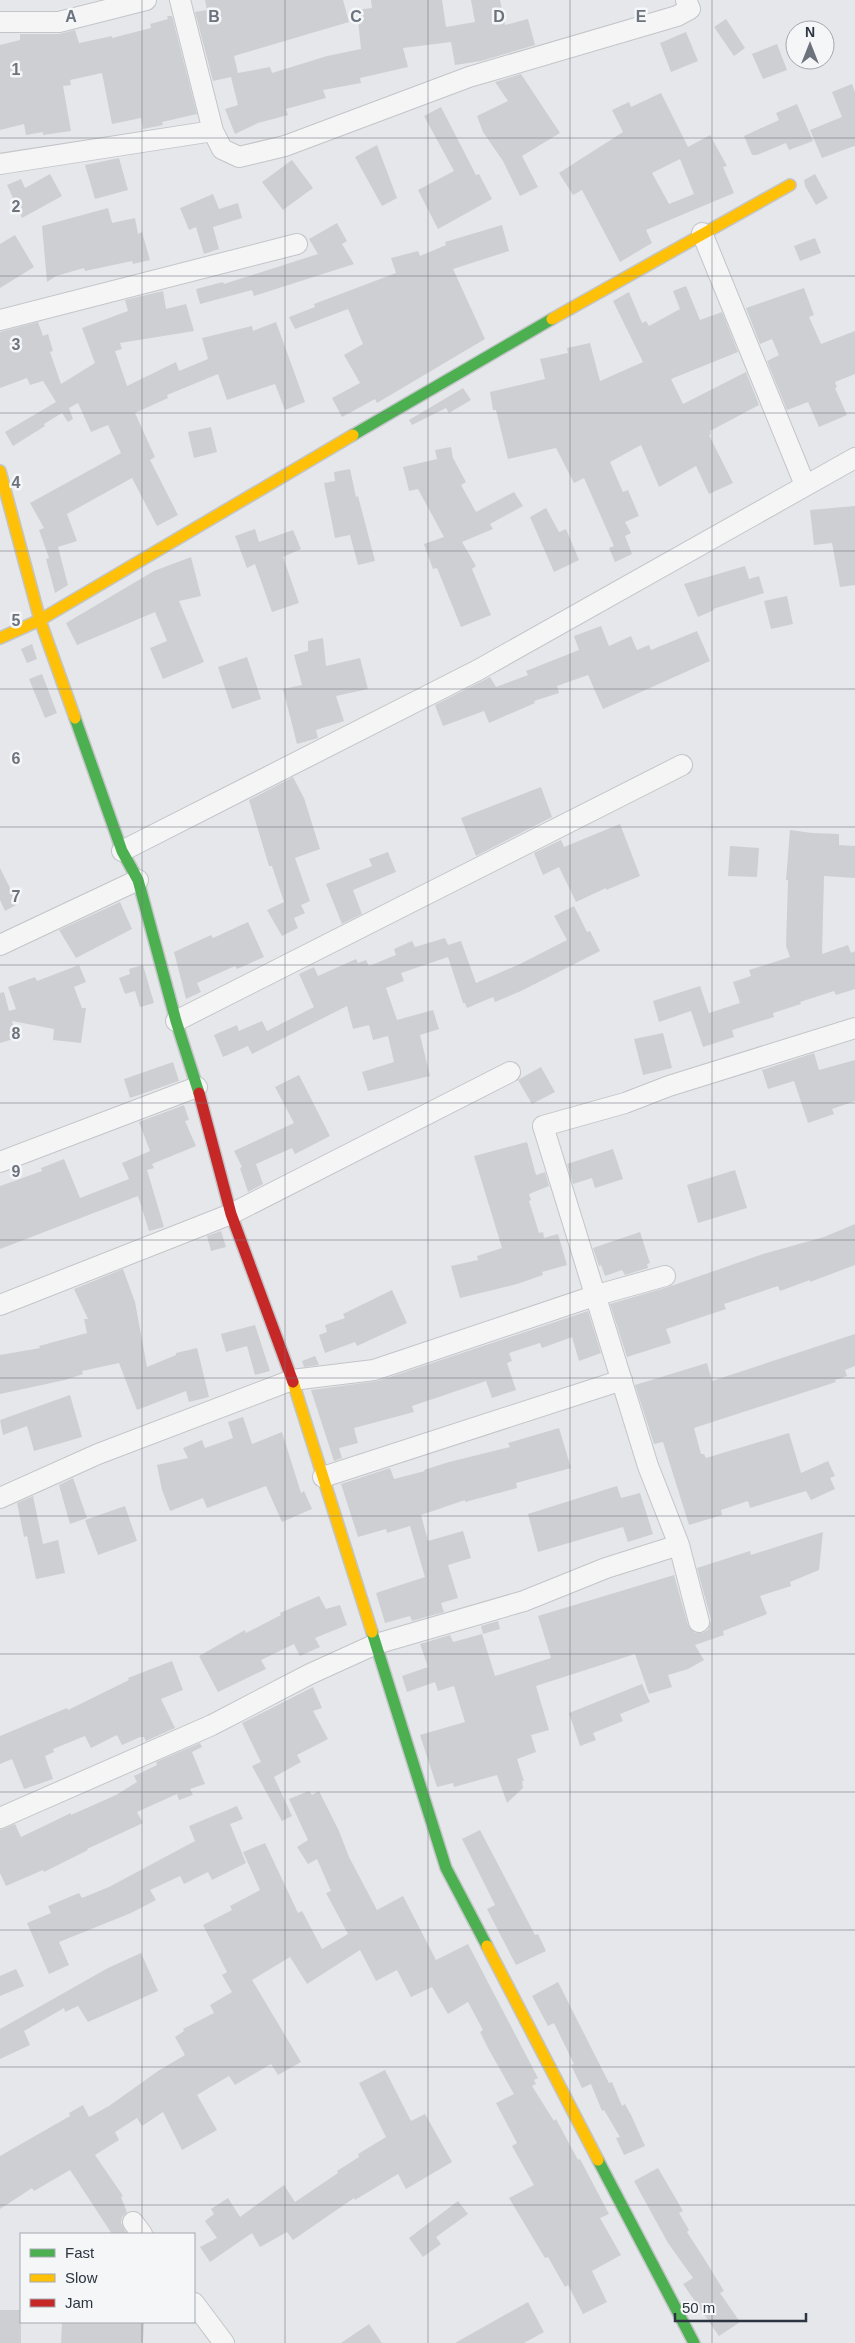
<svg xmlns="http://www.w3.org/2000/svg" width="855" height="2343" font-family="Helvetica,sans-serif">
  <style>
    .building { fill: #cecfd2; fill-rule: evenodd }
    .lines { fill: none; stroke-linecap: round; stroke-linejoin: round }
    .street-casing { stroke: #c3c5c8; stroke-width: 22 }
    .fast-casing { stroke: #c3c5c8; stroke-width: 14 }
    .slow-casing { stroke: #c3c5c8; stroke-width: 14 }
    .jam-casing { stroke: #c3c5c8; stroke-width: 14 }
    .street { stroke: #f5f5f6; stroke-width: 20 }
    .fast { stroke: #4caf50; stroke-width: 11 }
    .slow { stroke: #ffc107; stroke-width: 11 }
    .jam { stroke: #c62828; stroke-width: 11 }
    .grid { fill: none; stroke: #6d737d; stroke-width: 1; stroke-opacity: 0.55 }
    .grid-label { font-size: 16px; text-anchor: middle; font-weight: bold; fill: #6d737d; stroke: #f4f6f8; stroke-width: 5; stroke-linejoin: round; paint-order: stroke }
  </style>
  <rect width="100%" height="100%" fill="#e5e7ea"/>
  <path class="building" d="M205,0H343L349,22L234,56L238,73L270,67L272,73L327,56L361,49L357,10L372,8L371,0H442L446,27L475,22L471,0H500L505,25L528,19L535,45L481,61L455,65L451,42L403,48L408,67L360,78L361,83L323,90L326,98L286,109L288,115L258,123L235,134L225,109L238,105L231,77L213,81L195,12L207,10Z
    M167,16H172L197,114L162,122L163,125L143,129L141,118L112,124L102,73L70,80L71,85L63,86L71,131L43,135V132L26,135L24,124L0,130V45L20,40V34H59L75,30L79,43L112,36V38L151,28L150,24L168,19Z
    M726,19L745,48L734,56L714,27Z
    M686,32L698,61L671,72L660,43Z
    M777,44L787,70L763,79L752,54Z
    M521,74L560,133L522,156L538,187L520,196L503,161L483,132L477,116L508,101L495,82Z
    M852,84L855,92V147L854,146L822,158L810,130L842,117L832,92Z
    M661,93L688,147L710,135L727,166L723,167L734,193L646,230L652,243L620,262L582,190L573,195L559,173L623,132L612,110L629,102L631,107ZM680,159L694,194L669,204L652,173Z
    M797,104L813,141L789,150L786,143L757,155H752L744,136L779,120L776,113Z
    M441,107L476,175L479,174L492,199L438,229L418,190L454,171L424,116Z
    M377,145L397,198L382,206L355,157Z
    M119,158L128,190L95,199L85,165Z
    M292,160L313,188L283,210L262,182Z
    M50,174L62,196L22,218L7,185L21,179L25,188Z
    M815,174L828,198L816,205L805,186L804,180Z
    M213,194L219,209L238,203L242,218L213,227L219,249L204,254L196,227L189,230L180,208Z
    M108,208L112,223L135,218L138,234L142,232L150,260L133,264L132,261L85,271L84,268L56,276L47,282L42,226Z
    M337,223L347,241L342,244L354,264L254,296L252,290L200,304L196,289L223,282L224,284L318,254L309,239Z
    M502,225L509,251L453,269L485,339L377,403L375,399L342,417L332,398L360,383L344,355L363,344L348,309L295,329L289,317L315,307L314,304L396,273L391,258L418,251L420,256L446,245L445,242Z
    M15,235L34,267L0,288V244Z
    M815,238L821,253L800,261L794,246Z
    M686,286L700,320L722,312L738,352L671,379L683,404L746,372L759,405L710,431L711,434L709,435L733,483L709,494L696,466L659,487L641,445L610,462L623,492L628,490L639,516L625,522L631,533L625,536L632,554L615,562L609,548L614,546L584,478L574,483L556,448L508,459L496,410H493L490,392L545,379L540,359L568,353L567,348L590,343L600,381L643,362L613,301L629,292L642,323L646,321L649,326L680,309L673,291Z
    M804,288L814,315L809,317L821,344L855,331V374L835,382L837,387L835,388L847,415L819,427L808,402L787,410L767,361L779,355L772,339L760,344L746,308Z
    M163,291L166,309L186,304L194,331L120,343L122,349L115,351L127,386L176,362L179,371L208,359L202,338L252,326L253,331L276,322L305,402L285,410L275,384L227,400L218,374L167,395L168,398L135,413L155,457L150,460L178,515L157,526L132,478L67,514L77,541L58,547L68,585L55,593L46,559L49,558L39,530L44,528L30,503L121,453L108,425L91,432L78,403L69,408L73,419L68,422L62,413L44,424L45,426L13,446L5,432L56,402L43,381L30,385L27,378L0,388V332L38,322L43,336L48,334L53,351L50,352L61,384L95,363L82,328L128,311L125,300Z
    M463,388L471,400L449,413L446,408L412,425L409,420Z
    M211,427L217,452L194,458L188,432Z
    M451,447L453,458L466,482L461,485L476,512L514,492L523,506L490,524L493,529L462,542L476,566L472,569L491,615L461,627L437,568L433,569L424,544L444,537L418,489L409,491L403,467L437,459L435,450Z
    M350,469L356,497L358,496L375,561L358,565L350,535L335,538L324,483L335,481L334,472Z
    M855,506V585L840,587L832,543L814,545L810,510Z
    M546,508L559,532L566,529L579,560L554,572L530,517Z
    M255,529L259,542L293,530L301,549L283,557L299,603L272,612L255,564L247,568L235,536Z
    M191,557L201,596L179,601L204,662L163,679L150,648L167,641L155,612L77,645L66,623L154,571Z
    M745,566L749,579L759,576L764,593L713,609L714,610L698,617L684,584Z
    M787,596L793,624L771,629L764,601Z
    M601,626L609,646L631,636L637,650L649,645L651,650L697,631L710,661L603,709L588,675L557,686L559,693L534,701L535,703L489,723L484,711L443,726L435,705L490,677L496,687L528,675L526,671L579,650L574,636Z
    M323,638L326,666L360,658L368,689L336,696L344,721L316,730L318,738L297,744L283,689L302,685L294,655L308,651V641Z
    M32,644L37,659L27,663L21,649Z
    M247,657L261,699L232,709L218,667Z
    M42,674L57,713L45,718L29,679Z
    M293,777L304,798L320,849L295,858L310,901L301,905L305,913L294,918L298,928L282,936L267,910L284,902L272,866H269L249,800Z
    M541,787L552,817L476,856L461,818Z
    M620,824L640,876L606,890V888L576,902L559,867L543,875L534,853L561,840L564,847Z
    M790,830L812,833L839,834V845L855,846V878L824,876L822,954L848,945L851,953L855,951V989L836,995L834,991L800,1002L801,1004L773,1013L774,1017L732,1030L734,1037L703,1047L691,1011L659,1022L653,1001L700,986L709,1013L740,1003L733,982L751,976L749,970L790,957L786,946L788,880H786Z
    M730,846L759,848L757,877L728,876Z
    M388,852L396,872L353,890L362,914L342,924L326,884L372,866L369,859Z
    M0,868L18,904L5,911L0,900Z
    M120,902L132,929L76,958L59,930Z
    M574,906L587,932L590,931L600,951L521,991L495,1002L493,997L467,1008L465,1003H463L448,957L401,973L404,981L386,988L397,1020L433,1010L439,1029L420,1035L430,1076L368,1091L362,1072L394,1062L388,1036L373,1040L369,1025L353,1029L347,1006L252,1054L248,1046L223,1057L214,1035L237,1025L239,1031L262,1021L267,1031L314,1007L299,974L314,967L318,976L356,959L358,963L366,960L369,966L396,955L394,949L412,941L415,947L445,938L448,945L461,941L476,983L520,964L567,940L554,916Z
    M248,922L264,957L237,969L235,966L197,983L201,992L186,999L174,952L211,935L213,938Z
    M79,965L86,982L74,987L82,1008H86L81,1043L53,1040L54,1029L12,1021L17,1038L0,1043V993L4,992L9,1011L16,1009L8,987L35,977L37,981Z
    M143,965L154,1003L140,1007L135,991L125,994L119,978L130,974L129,969Z
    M663,1033L672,1068L643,1075L634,1039Z
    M814,1053L819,1070L855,1060V1101L832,1109L834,1114L808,1123L794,1081L768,1089L762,1070Z
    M173,1062L179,1081L130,1098L124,1079Z
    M541,1067L555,1092L532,1104L518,1080Z
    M299,1075L330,1136L295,1154L292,1148L256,1164L263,1184L248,1192L240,1168L242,1167L234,1151L294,1123L275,1087Z
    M184,1105L189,1120L185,1121L196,1146L152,1164L154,1168L147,1170L164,1227L149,1231L138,1196L0,1249V1186L42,1171L41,1168L64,1159L80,1198L129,1179L122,1163L150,1151L139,1122Z
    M527,1142L536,1175L545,1172L549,1186L529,1194L531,1200L529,1201L539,1233L543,1232L544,1238L558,1234L567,1265L542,1272L543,1275L517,1284L460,1298L451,1266L478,1260L477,1256L502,1248L474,1156Z
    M613,1149L623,1179L595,1188L592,1178L573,1184L567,1164Z
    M735,1170L747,1208L698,1223L687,1185Z
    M855,1224V1265L810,1282V1280L780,1291L778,1286L724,1304L726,1309L666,1329L671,1343L627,1357L610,1304L668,1287L763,1254L824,1237Z
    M221,1231L226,1247L211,1251L207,1236Z
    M640,1232L650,1263L647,1264L648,1268L625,1275L622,1270L605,1276L601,1265L599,1266L593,1248Z
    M123,1269L135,1302L147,1367L176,1355V1353L197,1348L209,1397L189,1402L186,1391L137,1410L119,1363L82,1371L83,1374L65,1380L0,1394V1355L40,1348L39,1346L87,1333L84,1319H88L74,1289Z
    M392,1290L407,1323L357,1346L355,1342L325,1353L319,1335L327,1332L325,1325L345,1318L343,1314Z
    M588,1311L601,1353L579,1361L572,1337L542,1348L540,1343L509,1353L512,1361L507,1363L516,1390L492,1398L486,1381L412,1406L414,1412L354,1428L358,1443L339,1448L342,1458L334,1461L311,1390L378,1381Z
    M255,1325L270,1371L255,1375L247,1346L226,1352L221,1334Z
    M855,1334V1366L845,1370L847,1376L835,1380L836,1382L694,1428L701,1454H704L706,1458L789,1433L801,1473L828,1461L835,1476L830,1478L835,1489L811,1500L806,1491L750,1508L748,1501L721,1510L722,1515L689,1525L663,1442L654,1444L635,1385L707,1363L712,1381Z
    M315,1356L319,1365L304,1367L302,1361Z
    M70,1395L82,1437L34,1451L27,1426L3,1435L0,1420Z
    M243,1417L252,1444L282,1432L301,1493L304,1491L312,1509L282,1522L266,1486L207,1508L203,1498L170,1511L162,1490L157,1465L188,1458L183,1448L202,1440L205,1448L233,1438L228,1422Z
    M559,1428L571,1468L516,1483L517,1488L465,1502V1500L421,1515L428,1541L463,1531L471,1558L448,1565L458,1598L441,1603L444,1612L412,1621L410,1616L385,1623L376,1593L425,1577L410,1526L387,1533L386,1529L358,1537L341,1484L390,1468L394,1479L425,1471L424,1470L449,1462L510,1447L508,1443Z
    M73,1478L87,1518L70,1524L59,1485Z
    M617,1486L621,1498L640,1493L653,1534L628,1542L623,1527L538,1552L528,1514Z
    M33,1496L43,1544L58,1540L65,1573L36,1579L27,1536L24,1537L17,1503Z
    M125,1506L137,1541L98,1555L85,1520Z
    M823,1532L819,1570L790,1582L791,1586L760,1596L767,1614L723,1631L724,1635L695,1645L704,1660L688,1669L668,1675L672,1687L649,1694L635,1654L536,1686L549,1730L531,1735L536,1752L517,1759L524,1781H522L523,1788L507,1803L497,1775L454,1787L453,1783L437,1787L420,1735L465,1722L454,1686L438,1691L435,1682L407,1692L402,1676L428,1667L420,1644L450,1635L453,1642L482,1634L495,1676L551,1658L538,1616L674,1575L688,1625L695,1633H702L708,1630L711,1620L697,1568L750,1551L751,1555Z
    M319,1596L326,1609L340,1605L347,1625L315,1638L320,1647L300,1656L294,1644L261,1660L266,1669L218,1692L199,1656L245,1630L246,1633L281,1615L280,1613Z
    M498,1621L500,1629L483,1634L481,1626Z
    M172,1661L183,1690L161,1699L175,1728L146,1741L144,1737H140L122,1745L117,1735L91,1748L85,1736L53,1749L54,1752L45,1756L53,1779L24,1789L12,1759L0,1764V1736L67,1708L68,1710L129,1680L128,1678Z
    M642,1684L650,1702L620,1714L623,1721L593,1733L596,1740L580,1746L569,1713Z
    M313,1687L322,1708L313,1711L328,1739L297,1755L301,1762L274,1777L292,1816L282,1821L252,1766L261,1762L242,1723Z
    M200,1743L202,1747L192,1752L205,1784L190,1789L193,1795L179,1800L177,1794L137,1812L143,1823L87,1849L88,1850L44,1872L43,1870L6,1886L0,1873V1830L15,1824L21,1837L71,1813V1815L116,1795L137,1782L134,1776L157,1765L156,1762Z
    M309,1791L312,1795L319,1791L339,1831L349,1857L377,1910L403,1896L436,1960L468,1944L538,2078L534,2080L536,2084L532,2086L554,2121L556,2119L578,2160L580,2159L609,2214L600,2218L621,2255L592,2271L607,2302L583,2314L568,2285L565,2287L548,2257L545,2258L509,2198L534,2185L512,2146L517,2143L496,2103L514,2094L488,2048L480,2032L483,2030L468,2002L448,2014L432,1987L411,1997L397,1970L376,1981L360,1950L307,1984L290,1957L252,1980L301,2062L278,2075L271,2064L235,2085L229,2076L197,2095L217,2130L182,2150L163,2112L142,2126L137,2118L115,2132L119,2140L95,2155L123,2196L121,2197L127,2212L122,2217L121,2223L127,2234H112L70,2170L34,2191L32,2188L0,2209V2156L70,2116L69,2113L83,2105L89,2117L109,2106L158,2071L185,2055L175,2037L184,2031L183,2029L214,2013L210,2005L232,1992L222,1975L227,1972L203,1925L232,1910L230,1906L260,1890L243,1852L265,1843L298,1913L302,1911L322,1949L348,1934L326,1893L331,1891L317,1859L308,1864L297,1847L308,1840L289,1799Z
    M237,1806L243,1819L230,1824L246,1863L212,1880L208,1872L184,1884L180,1876L150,1890L156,1900L131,1913L59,1942L69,1965L49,1974L27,1923L51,1913L48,1906L79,1893L82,1898L109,1887L195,1841L189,1826Z
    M480,1830L535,1935L538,1934L546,1951L516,1965L487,1909L495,1905L462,1839Z
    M141,1953L158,1991L88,2022L78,2006L65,2012L64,2008L24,2031L30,2045L0,2059V2029L108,1968Z
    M16,1969L24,1986L0,1996V1976Z
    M558,1982L609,2083L612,2082L622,2106L625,2104L632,2117L645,2146L624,2155L616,2138L620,2137L604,2110L602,2111L591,2084L582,2088L571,2065L574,2064L554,2023L548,2026L532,1996Z
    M385,2070L411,2121L425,2114L452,2162L406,2189L398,2174L355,2200L354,2198L293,2240L287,2232L260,2247L252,2233L210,2262L200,2247L217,2238L205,2221L214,2214L211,2209L228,2198L240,2217L284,2185L295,2202L338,2173L337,2171L359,2157L358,2154L386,2137L359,2083Z
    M658,2168L683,2211L679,2213L689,2230L687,2232L705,2260L724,2291L720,2293L740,2322L719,2336L683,2284L693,2278L668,2243L634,2181Z
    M458,2201L468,2214L436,2237L441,2244L423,2257L409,2238Z
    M528,2302L544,2332L524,2343H455Z
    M0,2310H21V2343H0Z
    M62,2322H144L143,2343H61Z
    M369,2324L382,2343H341Z"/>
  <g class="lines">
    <defs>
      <path id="street" d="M180,0L213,131L222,149L239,157L285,146L469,77L677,16L690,9L686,0
        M0,22H59L146,0
        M0,164L213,131
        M702,233L805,485
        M0,320L297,244
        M122,851L478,670L855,458
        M0,945L138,880
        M176,1021L682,765
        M0,1162L197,1087
        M0,1305L231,1214L510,1072
        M323,1477L622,1380
        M0,1498L98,1454L292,1380L374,1370L597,1295L665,1276
        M699,1622L679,1545L648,1466L543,1126L625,1103L669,1086L855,1028
        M0,1818L212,1725L310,1674L376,1644L524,1601L606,1568L679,1545
        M133,2222L142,2234
        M194,2303L224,2343"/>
      <path id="fast" d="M353,435L552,319
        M75,718L122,851L138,880L176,1021L199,1093
        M372,1632L446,1868L487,1946
        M598,2160L694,2343"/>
      <path id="slow" d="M552,319L790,185
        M0,471L40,620L75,718
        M0,638L40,620L353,435
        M293,1382L372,1632
        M487,1946L598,2160"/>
      <path id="jam" d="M199,1093L231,1214L293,1382"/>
    </defs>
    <use href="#street" class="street-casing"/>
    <use href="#fast" class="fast-casing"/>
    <use href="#slow" class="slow-casing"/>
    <use href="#jam" class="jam-casing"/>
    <use href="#street" class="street"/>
    <use href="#fast" class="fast"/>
    <use href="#slow" class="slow"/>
    <use href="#jam" class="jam"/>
  </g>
  <path class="grid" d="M142,0V2234M285,0V2343M428,0V2343M570,0V2343M712,0V2343M0,138H855M0,276H855M0,413H855M0,551H855M0,689H855M0,827H855M0,965H855M0,1103H855M0,1240H855M0,1378H855M0,1516H855M0,1654H855M0,1792H855M0,1930H855M0,2067H855M0,2205H855M142,2322V2343"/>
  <g class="grid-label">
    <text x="71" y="22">A</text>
    <text x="214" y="22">B</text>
    <text x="356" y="22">C</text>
    <text x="499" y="22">D</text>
    <text x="641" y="22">E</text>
    <text x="16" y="75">1</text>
    <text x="16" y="212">2</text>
    <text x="16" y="350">3</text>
    <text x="16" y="488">4</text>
    <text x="16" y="626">5</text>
    <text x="16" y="764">6</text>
    <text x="16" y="902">7</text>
    <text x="16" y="1039">8</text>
    <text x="16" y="1177">9</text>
  </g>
  <rect x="20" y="2233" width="175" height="90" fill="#f4f6f8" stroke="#a4a9af"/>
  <rect x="30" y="2249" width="25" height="8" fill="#4caf50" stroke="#a4a9af"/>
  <text x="65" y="2258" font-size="15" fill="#2d3542">Fast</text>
  <rect x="30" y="2274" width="25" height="8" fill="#ffc107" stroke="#a4a9af"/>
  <text x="65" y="2283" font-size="15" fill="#2d3542">Slow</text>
  <rect x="30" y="2299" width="25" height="8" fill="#c62828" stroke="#a4a9af"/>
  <text x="65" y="2308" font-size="15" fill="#2d3542">Jam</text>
  <g transform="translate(810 45)"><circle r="24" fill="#f4f6f8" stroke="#a4a9af"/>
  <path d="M0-4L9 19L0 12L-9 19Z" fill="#6d737d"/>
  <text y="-8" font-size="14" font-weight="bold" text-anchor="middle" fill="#2d3542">N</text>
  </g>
  <path d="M675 2313v8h131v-8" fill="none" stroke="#2d3542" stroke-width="2.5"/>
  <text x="682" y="2313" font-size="15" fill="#2d3542" stroke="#f4f6f8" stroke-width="4" paint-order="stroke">50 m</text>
</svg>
